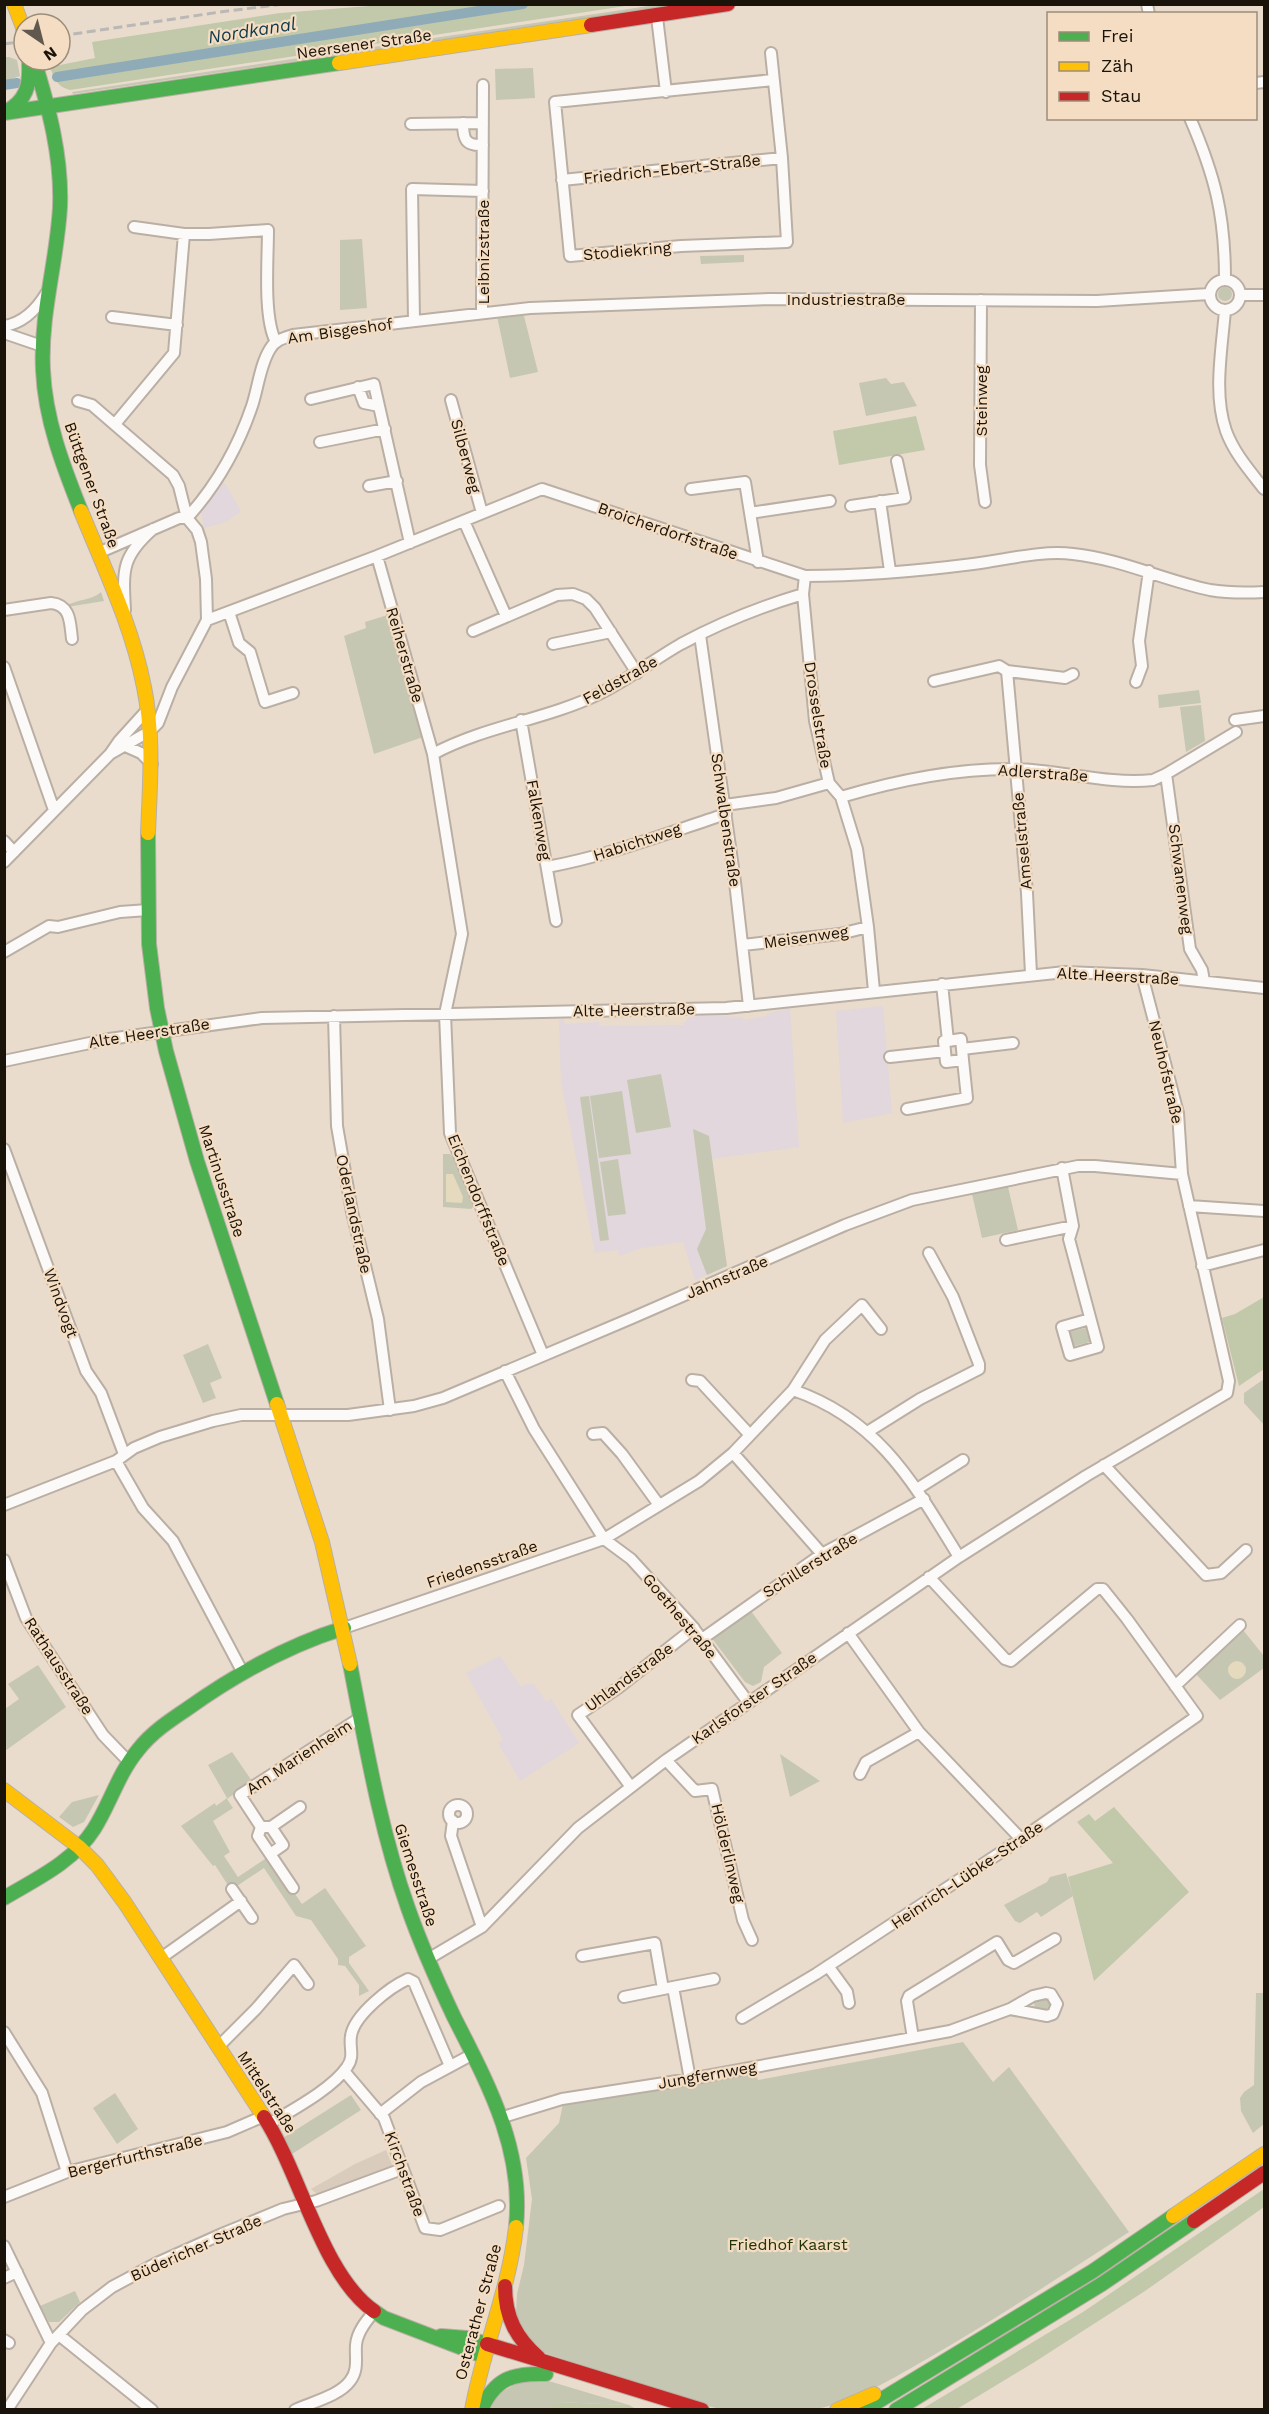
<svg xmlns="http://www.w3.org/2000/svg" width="1269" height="2414" font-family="'Work Sans',sans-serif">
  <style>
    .commercial { fill: #daccbc }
    .education { fill: #e1d7dc }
    .green { fill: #c5c7b2 }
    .forest { fill: #c2c8aa }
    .sand { fill: #e5d9be }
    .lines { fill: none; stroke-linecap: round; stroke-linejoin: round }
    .canal { stroke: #8eabb7; stroke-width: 10 }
    .street-casing { stroke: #baafa4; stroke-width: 14 }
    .fast-casing { stroke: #baafa4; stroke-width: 16 }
    .slow-casing { stroke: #baafa4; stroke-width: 16 }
    .jam-casing { stroke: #baafa4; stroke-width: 16 }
    .street { stroke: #fcfaf8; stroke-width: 10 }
    .fast { stroke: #4caf50; stroke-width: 14 }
    .slow { stroke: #ffc107; stroke-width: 14 }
    .jam { stroke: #c62828; stroke-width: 14 }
    .rail { stroke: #bab7b4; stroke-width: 3; stroke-dasharray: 9 4.5; stroke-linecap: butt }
    .labels { text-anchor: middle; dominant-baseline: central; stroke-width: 4.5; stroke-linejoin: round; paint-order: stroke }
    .street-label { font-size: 16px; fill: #1a1309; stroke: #f4ddc2 }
    .park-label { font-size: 16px; fill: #223405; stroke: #f4ddc2 }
    .water-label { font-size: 18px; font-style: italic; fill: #0f394a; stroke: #f4ddc2 }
  </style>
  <rect width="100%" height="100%" fill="#e9dccd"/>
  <path class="commercial" d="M386,2150L393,2167L331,2192L317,2194L311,2189L355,2164Z"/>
  <path class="education" d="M222,479L241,511L226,522L204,528L201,512Z
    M883,1006L892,1113L843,1123L836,1011Z
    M790,1008L799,1147L712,1159L727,1266L695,1280L683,1242L641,1248L620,1256L618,1250L595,1253L561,1082L559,1019H564L565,1024L599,1022V1026L683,1025L690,1015L742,1017L743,1020L767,1016L766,1014Z
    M500,1656L521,1687L526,1684H534L546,1702L551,1699L579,1743L520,1781L498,1743L503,1740L466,1673Z"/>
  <path class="green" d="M655,5H676L73,94L72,92Z
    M5,57H9L17,60L20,76L5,81Z
    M533,68L535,98L496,100L495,69Z
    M362,239L367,308L340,310V240Z
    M744,255V262L701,264L700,256Z
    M1218 294a7 7 0 1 1 14 0a7 7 0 1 1-14 0Z
    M497,316H524L538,372L510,378Z
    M886,378L891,384L904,382L917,406L866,416L859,383Z
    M101,592L104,601L67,607L66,606C77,599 91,601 101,592Z
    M391,614L426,736L374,754L344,636L366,628L365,622Z
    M1199,690L1201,703L1159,708L1158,695Z
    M1201,705L1205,741L1186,752L1180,707Z
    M661,1074L671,1127L636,1133L627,1080Z
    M622,1091L631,1154L599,1158L590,1096Z
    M589,1096L609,1240L600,1241L580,1097Z
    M693,1129L709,1136L727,1266L707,1275L697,1249L706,1229Z
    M443,1154H450L453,1157L474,1206L471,1209L443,1207Z
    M618,1159L626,1214L608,1216L600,1162Z
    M1008,1187L1018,1230L982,1238L972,1194Z
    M1086,1328L1090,1342L1074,1346L1070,1332Z
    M208,1344L222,1378L210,1383L216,1398L203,1403L183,1355Z
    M1264,1379V1425L1244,1403V1393Z
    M748,1607L782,1653L764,1667L761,1682L753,1686L745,1682L711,1637Z
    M1243,1630L1264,1656V1668L1220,1700L1195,1673Z
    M38,1665L66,1707L5,1751V1709L19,1699L8,1684Z
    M232,1752L252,1781L227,1799L233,1808L213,1821L230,1852L224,1856L238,1877L265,1859L271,1860L302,1904L325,1888L366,1946L349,1957V1963L369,1991L359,1996V1985L345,1966L338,1965V1959L311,1920L296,1916L264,1868L231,1890L215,1865L213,1866L181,1826L215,1803L216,1806L227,1798L208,1765Z
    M780,1754L820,1781L790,1797Z
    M99,1795L84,1822L73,1827L59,1817L72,1802Z
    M1066,1873L1073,1896L1041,1917L1037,1912L1020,1923L1015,1921L1004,1905L1047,1882L1050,1877Z
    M1256,1993H1264V2124L1253,2133L1241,2111L1240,2098L1244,2092L1254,2085Z
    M1044,1998L1050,2000L1051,2008L1045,2011L1035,2008L1034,2003Z
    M963,2042L993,2082L1009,2067L1129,2232C1064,2274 999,2317 932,2356C895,2377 854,2403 811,2410H724L708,2406L545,2353L520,2330L516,2313L517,2294L524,2265L532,2199L526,2158L559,2123L563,2104L756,2073L758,2080Z
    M115,2093L138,2129L117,2144L93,2108Z
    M351,2095L361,2110L292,2154L283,2138Z
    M75,2291L80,2302L59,2322H49L40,2306Z
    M530,2377L552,2382L629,2405L557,2402L547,2409L485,2410L491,2397Z"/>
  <path class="forest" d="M395,4L632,5L70,90C57,87 54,78 50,67L95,58L92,42L280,13Z
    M916,416L925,450L839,465L833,431Z
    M1264,1297V1369L1239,1386L1222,1318L1235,1314Z
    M1114,1807L1189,1892L1094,1981L1068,1877L1113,1863L1077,1822L1089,1814L1095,1821Z
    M1264,2189V2207L1145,2291L1033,2363L957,2409H922L1083,2312Z
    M556,2402L629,2405L636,2409H547Z"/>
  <path class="sand" d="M446,1174H453L463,1197L462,1203L446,1202Z
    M1228 1670a9 9 0 1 1 18 0a9 9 0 1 1-18 0Z"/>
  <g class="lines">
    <path class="canal" d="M57,77L523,4
      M4,85L17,83"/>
    <defs>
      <path id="street" d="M1147,4L1149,14
        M657,17L666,92
        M771,53L782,158L787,242L681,246L570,256L555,102L773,80
        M1256,83L1264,82
        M1190,118C1215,176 1225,215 1225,279
        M463,123C463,140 466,146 483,145
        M411,124L483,123
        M562,180L782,158
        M134,227L184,234H209L268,230C268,259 263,318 276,342
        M1210 295a15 15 0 1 1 30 0a15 15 0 1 1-30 0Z
        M1241,295H1264
        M981,300L980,465L985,502
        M1225,310C1222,349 1213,394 1226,431C1234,453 1250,471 1264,489
        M482,312L483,85
        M112,317L177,325
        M414,320L412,189L483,191
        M4,326C24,323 37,309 47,292
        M4,333L42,346
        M358,387L364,403L379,406
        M311,399L374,384L410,543
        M451,400L482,513
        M78,401L92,405L173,475L179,486L187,518L197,530L201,542L206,579L207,620L172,687L158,723L150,731L110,754
        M115,424L174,353L184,234
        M320,442L385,429
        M369,486L397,481
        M691,489L745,482L758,562
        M880,501L890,571
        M851,506L905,498L897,461
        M750,513L830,501
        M187,518C216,486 238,447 252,406C258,388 260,365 270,349C275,340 284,338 293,335L530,308L770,299L1097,301L1209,294
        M464,521L506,616
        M98,553L179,518H187
        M377,556L433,754L462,934L445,1014L450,1133L543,1355
        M805,576L803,594L815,721L829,783L841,797L857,849L868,927L874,991
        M4,610L51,603C71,605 70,623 72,639
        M125,610C123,571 121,557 153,529
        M229,612L239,643L250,652L265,702L293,693
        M207,620L377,556L542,489L805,576C861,576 918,571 973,564C1006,560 1041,550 1073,554C1121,559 1163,580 1210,590C1228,593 1246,593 1264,592
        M473,631L557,595L573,594L586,599L595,608L637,673
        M700,635L735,882L749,1006
        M553,644L611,632
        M4,667L54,810
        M1007,671L1027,893L1031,974
        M934,681L999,666L1007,671L1065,678L1073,674
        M1136,682L1142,666L1139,641L1149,571
        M521,720L556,921
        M1235,720L1264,716
        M123,745L141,753L152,764
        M433,754C485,726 545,720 599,694C628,680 653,660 681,644C718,624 763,606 803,594
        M1166,774L1190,949L1202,970L1204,981
        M841,797C898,780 957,768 1016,769C1060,770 1109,785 1153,780L1166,774L1236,732
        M725,805L776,798L829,783
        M4,841L14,852
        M4,862L110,754L119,741L148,709
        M547,867C608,856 667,833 726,814
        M743,945L840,934L868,927
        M4,952L49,926L58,927L120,912L148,910
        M334,1016L337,1126L352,1212L378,1319L390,1410
        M948,1041L961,1039L962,1049
        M890,1057L945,1051L944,1041H948L942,984
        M963,1060L962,1049L1013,1043
        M4,1061L109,1039L262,1018L726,1008L1065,972L1142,975L1264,988
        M907,1109L967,1098L963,1060L946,1062L945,1051
        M4,1149L86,1371L101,1393L124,1454
        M1062,1168L1073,1226L1069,1239L1098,1347L1070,1355L1062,1327L1090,1319
        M1189,1206L1264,1211
        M1006,1240L1073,1226
        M1202,1266L1264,1250
        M505,1371L534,1429L604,1539L631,1559L692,1626L748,1702
        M692,1380L700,1381L750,1435
        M793,1390C880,1420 914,1484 959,1557
        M869,1431L920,1399L979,1369V1364L953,1297L929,1253
        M593,1434L603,1433L622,1454L659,1505
        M733,1453L822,1554
        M116,1461L143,1508L173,1541L242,1671
        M1104,1465L1206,1575L1221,1573L1246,1550
        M917,1489L963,1460
        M4,1505L116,1461L134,1448L160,1437L213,1421L241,1415H348L414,1406L443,1398L632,1318L845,1225L912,1200L1078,1166H1095L1182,1174
        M4,1560L26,1618L103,1735L129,1762
        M344,1628L604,1539L699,1481L733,1453L793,1390L825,1340L862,1305L881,1329
        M848,1633L919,1732L1021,1839
        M702,1639L822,1554L924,1499
        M1175,1686L1240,1625
        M666,1760L695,1791L712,1789L743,1920L752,1940
        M860,1774L866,1762L919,1732
        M631,1787L578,1715L618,1688L694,1628
        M449 1814a9 9 0 1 1 18 0a9 9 0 1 1-18 0Z
        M453,1821L451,1836L482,1927
        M261,1827H271L283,1845L270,1854
        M271,1827L300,1807
        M293,1888L258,1836L261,1827L240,1795L360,1718
        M232,1889L252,1918
        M582,1956L655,1943L663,1989
        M161,1958L241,1901
        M428,1959L482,1927L578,1828L666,1760L959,1557L1086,1476L1227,1393L1229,1381L1182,1174L1178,1113L1142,975
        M828,1966L847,1992L849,2003
        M673,1987L714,1979
        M624,1997L673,1987L690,2079
        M742,2018L816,1974L1021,1839L1197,1716L1127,1619L1103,1589H1097L1011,1661L1005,1659L929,1577
        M4,2032L42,2093L67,2172
        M913,2038L907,2001L909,1996L997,1942L1008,1960L1014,1963L1055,1939
        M218,2047L256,2009L294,1965L308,1984
        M344,2071L384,2118L425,2228L440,2230L499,2206
        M380,2114L421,2082L473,2054
        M503,2117L562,2099L690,2079L950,2031L1010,2009L1033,1996L1046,1993L1051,1994L1057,2004L1053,2014L1047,2016L1010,2009
        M269,2124C292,2110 332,2089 347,2067C355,2056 349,2048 351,2036C354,2015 390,1987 408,1979L414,1982L416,1987L450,2066
        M4,2197L67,2172L227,2132L264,2116
        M4,2246L51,2343
        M4,2278L17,2272
        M59,2335L152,2410
        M4,2340L9,2343
        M7,2410L51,2343L82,2310L112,2287L157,2263L222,2234L283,2209L316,2201L402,2169
        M295,2410C312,2402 339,2396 350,2381C359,2370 355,2357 356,2345C357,2332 366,2321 374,2312"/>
      <path id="fast" d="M34,60C49,108 62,157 60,207C57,262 40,315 43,370C45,419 63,466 81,511
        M7,111C26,100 30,86 29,64
        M4,113L339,63
        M148,833L149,944L157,1008L166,1051L197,1161L277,1404
        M350,1664C366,1746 380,1829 408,1908C421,1945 437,1981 454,2017C488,2084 524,2149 516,2227
        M4,1898C36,1879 73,1862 94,1829C110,1804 118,1774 138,1750C151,1733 169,1721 187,1709C236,1674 286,1646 344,1628
        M374,2311L384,2318L483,2356
        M441,2336L467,2338L487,2344
        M481,2410C495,2378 513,2373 546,2374
        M864,2410L1093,2271L1173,2216
        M896,2410L1102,2284L1194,2221"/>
      <path id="slow" d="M14,4L24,30
        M339,63L591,25
        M81,511C104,568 132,625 144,687C154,735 150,785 148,833
        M277,1404L322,1542L350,1664
        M4,1790L79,1847L97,1865L125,1903L264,2117
        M1173,2216L1264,2154
        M472,2410C483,2348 509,2290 516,2227
        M837,2410L874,2394"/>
      <path id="jam" d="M591,25L728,4
        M264,2117C300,2172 322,2275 374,2311
        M1194,2221L1264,2173
        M505,2286C505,2317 516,2338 539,2358
        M487,2344L702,2410"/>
    </defs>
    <use href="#street" class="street-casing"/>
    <use href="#fast" class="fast-casing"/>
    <use href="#slow" class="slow-casing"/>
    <use href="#jam" class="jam-casing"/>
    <use href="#street" class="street"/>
    <use href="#fast" class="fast"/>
    <use href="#slow" class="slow"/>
    <use href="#jam" class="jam"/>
    <path class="rail" d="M60,36L220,12L284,4
      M4,44L24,41"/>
  </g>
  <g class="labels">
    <g class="street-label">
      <text transform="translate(364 44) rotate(-8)">Neersener Straße</text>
      <text transform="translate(672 169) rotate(-6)">Friedrich-Ebert-Straße</text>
      <text transform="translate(627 251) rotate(-5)">Stodiekring</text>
      <text transform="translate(483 252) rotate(-90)">Leibnizstraße</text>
      <text x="846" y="299">Industriestraße</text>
      <text transform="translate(340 331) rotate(-8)">Am Bisgeshof</text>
      <text transform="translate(981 401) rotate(-90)">Steinweg</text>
      <text transform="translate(466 456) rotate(75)">Silberweg</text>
      <text transform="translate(92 485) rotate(70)">Büttgener Straße</text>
      <text transform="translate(668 531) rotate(19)">Broicherdorfstraße</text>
      <text transform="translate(405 655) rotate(74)">Reiherstraße</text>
      <text transform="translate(620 680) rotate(-29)">Feldstraße</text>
      <text transform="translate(818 715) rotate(81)">Drosselstraße</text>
      <text transform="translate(1043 773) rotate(4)">Adlerstraße</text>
      <text transform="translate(539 820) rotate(80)">Falkenweg</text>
      <text transform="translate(726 820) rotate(82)">Schwalbenstraße</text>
      <text transform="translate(1022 841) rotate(-95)">Amselstraße</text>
      <text transform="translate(637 842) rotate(-18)">Habichtweg</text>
      <text transform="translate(1181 879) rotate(83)">Schwanenweg</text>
      <text transform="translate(806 937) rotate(-8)">Meisenweg</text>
      <text transform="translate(1118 976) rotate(3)">Alte Heerstraße</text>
      <text transform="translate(634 1010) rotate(-1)">Alte Heerstraße</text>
      <text transform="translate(149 1033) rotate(-9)">Alte Heerstraße</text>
      <text transform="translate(1166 1072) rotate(77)">Neuhofstraße</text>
      <text transform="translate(222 1181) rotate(72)">Martinusstraße</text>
      <text transform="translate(479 1200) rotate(68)">Eichendorffstraße</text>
      <text transform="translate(354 1214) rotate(78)">Oderlandstraße</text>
      <text transform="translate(727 1277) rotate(-23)">Jahnstraße</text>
      <text transform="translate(61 1303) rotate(70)">Windvogt</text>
      <text transform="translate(482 1564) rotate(-19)">Friedensstraße</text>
      <text transform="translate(810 1565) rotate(-32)">Schillerstraße</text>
      <text transform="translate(680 1616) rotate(50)">Goethestraße</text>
      <text transform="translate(59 1666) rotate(57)">Rathausstraße</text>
      <text transform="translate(629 1677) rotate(-36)">Uhlandstraße</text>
      <text transform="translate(754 1698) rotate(-35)">Karlsforster Straße</text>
      <text transform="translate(299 1757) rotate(-33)">Am Marienheim</text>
      <text transform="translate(728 1853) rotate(77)">Hölderlinweg</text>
      <text transform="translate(416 1875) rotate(72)">Giemesstraße</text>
      <text transform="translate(967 1875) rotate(-34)">Heinrich-Lübke-Straße</text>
      <text transform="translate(707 2075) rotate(-10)">Jungfernweg</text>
      <text transform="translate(267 2092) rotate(57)">Mittelstraße</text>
      <text transform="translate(135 2156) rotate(-14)">Bergerfurthstraße</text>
      <text transform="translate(405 2174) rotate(70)">Kirchstraße</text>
      <text transform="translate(196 2248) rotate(-24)">Büdericher Straße</text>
      <text transform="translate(478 2312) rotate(-75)">Osterather Straße</text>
    </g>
    <g class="park-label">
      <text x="788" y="2244">Friedhof Kaarst</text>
    </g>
    <g class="water-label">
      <text transform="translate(252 30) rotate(-9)">Nordkanal</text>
    </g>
  </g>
  <rect width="1269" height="2414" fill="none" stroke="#1a1309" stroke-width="12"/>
  <rect x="1047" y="12" width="210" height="108" fill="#f4ddc2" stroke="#9d8c78" stroke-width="1.5"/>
  <rect x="1059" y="32" width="30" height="9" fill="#4caf50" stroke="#9d8c78" stroke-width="1.5"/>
  <text x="1101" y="42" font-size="18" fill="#1a1309">Frei</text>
  <rect x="1059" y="62" width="30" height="9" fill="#ffc107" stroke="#9d8c78" stroke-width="1.5"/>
  <text x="1101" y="72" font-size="18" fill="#1a1309">Zäh</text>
  <rect x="1059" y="92" width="30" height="9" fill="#c62828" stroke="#9d8c78" stroke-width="1.5"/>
  <text x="1101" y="102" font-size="18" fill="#1a1309">Stau</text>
  <g transform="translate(42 42) rotate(145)"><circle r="28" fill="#f4ddc2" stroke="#9d8c78" stroke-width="1.5"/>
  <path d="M0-4.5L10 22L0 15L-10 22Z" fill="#62594e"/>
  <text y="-9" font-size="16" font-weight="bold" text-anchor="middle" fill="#1a1309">N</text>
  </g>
</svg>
